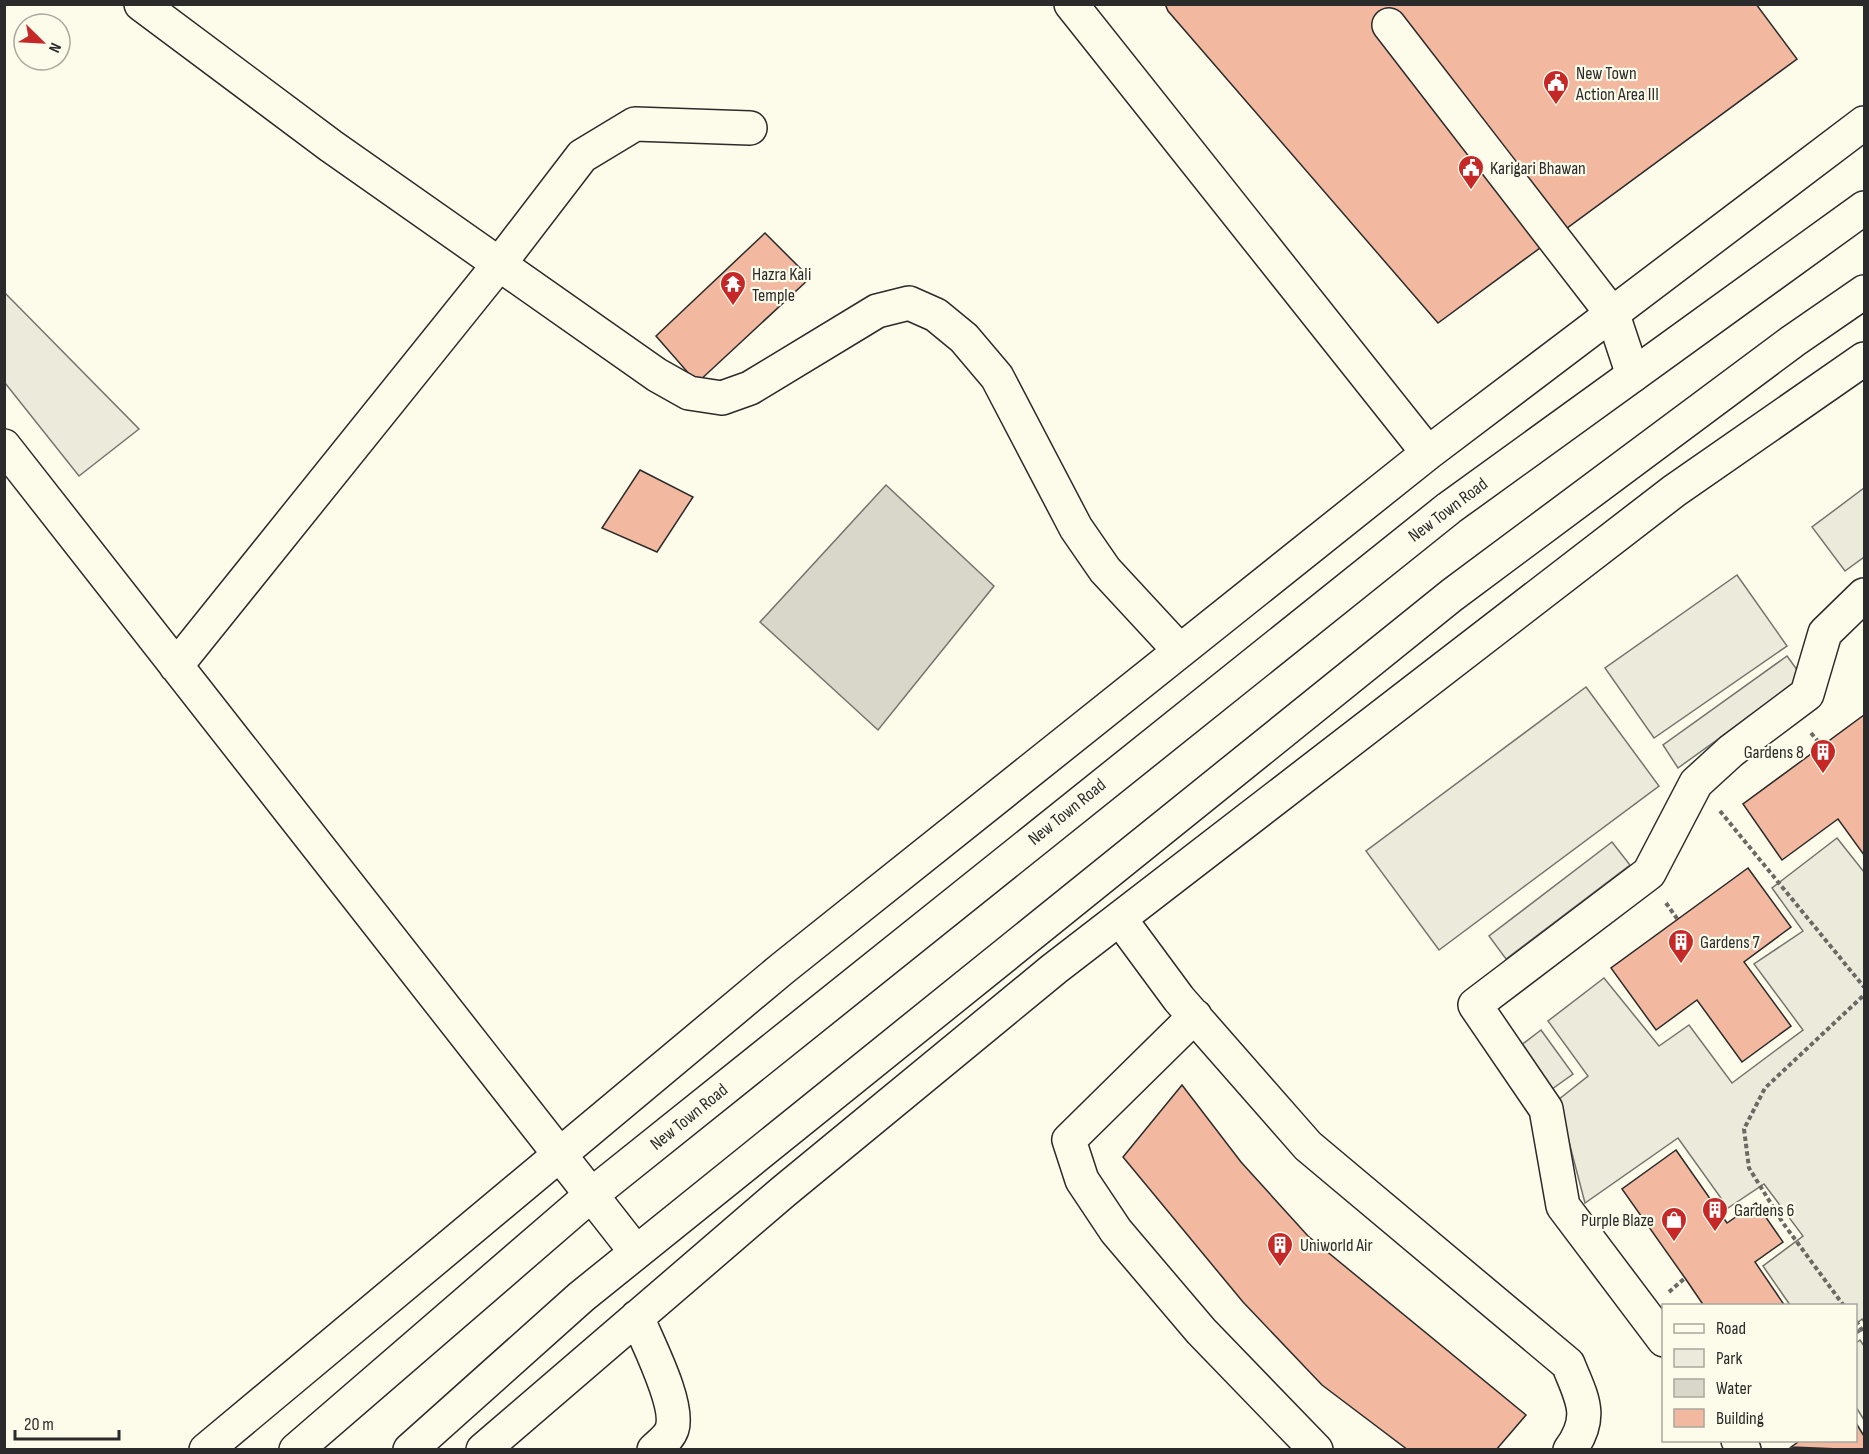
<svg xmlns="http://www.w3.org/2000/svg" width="1869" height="1454" font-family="'Sofia Sans Condensed',sans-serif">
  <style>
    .green { fill: #ecebdb; stroke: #74746e; stroke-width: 1.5 }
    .parking { fill: #eceadb; stroke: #74746e; stroke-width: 1.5 }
    .water { fill: #d8d7c9; stroke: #74746e; stroke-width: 1.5 }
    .building { fill: #f2b8a0; stroke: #2b2b2b; stroke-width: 1.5 }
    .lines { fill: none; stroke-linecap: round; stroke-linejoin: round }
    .minor-casing { stroke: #2b2b2b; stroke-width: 36 }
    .major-casing { stroke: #2b2b2b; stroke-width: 36 }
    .path { stroke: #6a6964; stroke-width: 4; stroke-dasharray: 4.5 3; stroke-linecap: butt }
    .minor { stroke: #fdfbea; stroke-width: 33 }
    .major { stroke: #fdfbea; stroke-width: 33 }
    .labels { text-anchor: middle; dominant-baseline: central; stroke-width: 4.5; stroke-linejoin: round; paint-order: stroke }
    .poi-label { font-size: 18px; fill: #2b2b2b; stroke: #fdfbea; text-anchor: start }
    .street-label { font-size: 18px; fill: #2b2b2b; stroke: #fdfbea }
  </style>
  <rect width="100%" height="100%" fill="#fdfbea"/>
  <path class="green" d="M1737,575L1787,646L1654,738L1605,668Z
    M1837,838L1864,872V1322L1862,1319L1856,1324V1306L1790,1305L1763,1266L1803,1236L1764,1184L1728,1208L1678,1138L1585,1203L1558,1100L1588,1076L1548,1021L1604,978L1659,1046L1689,1025L1732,1083L1803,1030L1754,964L1803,931L1772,888Z
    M1860,1340L1864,1346V1420L1856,1407V1343Z"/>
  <path class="parking" d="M5,293L139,429L79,476L5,383Z
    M1864,488V557L1845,571L1812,527Z
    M1787,656L1803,678L1678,768L1663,745Z
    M1586,687L1659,786L1439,950L1366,851Z
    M1612,842L1630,865L1506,959L1489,936Z
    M1541,1030L1573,1074L1552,1089L1520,1046Z"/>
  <path class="water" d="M886,485L994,586L878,730L760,622Z"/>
  <path class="building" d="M1165,4H1756L1797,59L1438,323L1168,11Z
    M765,233L810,278L697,383L656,336Z
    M640,470L693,497L657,552L602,528Z
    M1864,715V855L1838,819L1782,860L1743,804Z
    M1748,868L1791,927L1744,962L1791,1026L1742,1062L1697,1000L1656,1030L1611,968Z
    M1182,1085L1241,1162L1308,1236L1526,1415L1496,1450H1408L1322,1385L1243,1302L1123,1157Z
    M1676,1150L1727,1223L1756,1203L1783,1242L1755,1262L1785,1306H1704L1685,1278L1622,1189Z
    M1856,1423L1864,1436V1450L1791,1447L1801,1440H1856Z"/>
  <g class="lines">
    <defs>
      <path id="minor" d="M141,4L331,146L657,375L689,393L722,398L750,388L877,311L909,303L936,315L964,338L997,377L1076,528L1105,570L1180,651
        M1071,4L1428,453
        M1389,25L1613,315L1633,375
        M4,446L636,1252
        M176,666L500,263L582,156L635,124L750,128
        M1120,919L1179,999L1308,1146L1568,1364C1581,1397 1595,1416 1570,1450
        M1195,1016L1069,1140L1082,1180L1116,1231L1201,1331L1316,1450
        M637,1317C647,1342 680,1404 672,1429C669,1438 661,1443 654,1450
        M1664,1340L1563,1206L1546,1109L1475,1005L1649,873L1696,783L1731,751L1807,694L1825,633L1864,595
        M1738,1440L1744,1450
        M206,1450L783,968L1428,453L1864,123
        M483,1450L783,1192L1054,969L1674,491L1864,359"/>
      <path id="major" d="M296,1450L590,1196L1449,508L1864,208
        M410,1450L581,1297L1452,595L1793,341L1864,292"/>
    </defs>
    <use href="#minor" class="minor-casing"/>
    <use href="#major" class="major-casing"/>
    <path class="path" d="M1811,733L1822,746
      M1720,811L1864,987
      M1666,903L1678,920
      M1669,1292L1685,1278
      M1844,1306L1783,1223L1749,1168L1744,1129L1765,1088L1864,995
      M1856,1321L1864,1333
      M1856,1333L1861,1329"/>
    <use href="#minor" class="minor"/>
    <use href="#major" class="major"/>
  </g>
  <defs>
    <symbol id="civic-pin" viewBox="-11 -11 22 30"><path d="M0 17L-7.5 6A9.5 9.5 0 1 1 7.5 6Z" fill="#c62828" stroke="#fdfbea"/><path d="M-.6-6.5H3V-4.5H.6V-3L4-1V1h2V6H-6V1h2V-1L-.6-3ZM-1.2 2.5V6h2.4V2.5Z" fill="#fff"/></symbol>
    <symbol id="temple-pin" viewBox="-11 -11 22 30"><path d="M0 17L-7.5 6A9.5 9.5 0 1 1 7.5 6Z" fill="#c62828" stroke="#fdfbea"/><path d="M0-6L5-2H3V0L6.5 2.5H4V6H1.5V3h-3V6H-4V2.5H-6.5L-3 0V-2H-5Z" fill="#fff"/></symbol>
    <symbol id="building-pin" viewBox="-11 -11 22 30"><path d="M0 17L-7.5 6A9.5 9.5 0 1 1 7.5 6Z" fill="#c62828" stroke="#fdfbea"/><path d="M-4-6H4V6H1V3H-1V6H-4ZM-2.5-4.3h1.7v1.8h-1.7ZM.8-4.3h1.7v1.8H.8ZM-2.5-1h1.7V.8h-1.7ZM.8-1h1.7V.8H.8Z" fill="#fff"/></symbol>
    <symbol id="shop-pin" viewBox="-11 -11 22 30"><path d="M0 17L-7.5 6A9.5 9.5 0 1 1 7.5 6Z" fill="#c62828" stroke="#fdfbea"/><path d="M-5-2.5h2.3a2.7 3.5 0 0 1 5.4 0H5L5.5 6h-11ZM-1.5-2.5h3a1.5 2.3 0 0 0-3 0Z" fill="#fff"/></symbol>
  </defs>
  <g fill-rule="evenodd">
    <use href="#civic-pin" x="1541" y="68" width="30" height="40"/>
    <use href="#civic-pin" x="1456" y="153" width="30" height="40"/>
    <use href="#temple-pin" x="718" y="269" width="30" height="40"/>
    <use href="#building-pin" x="1808" y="737" width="30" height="40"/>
    <use href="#building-pin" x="1666" y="927" width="30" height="40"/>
    <use href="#building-pin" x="1700" y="1195" width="30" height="40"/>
    <use href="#shop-pin" x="1659" y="1205" width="30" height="40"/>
    <use href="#building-pin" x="1265" y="1230" width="30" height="40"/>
  </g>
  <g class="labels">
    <g class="poi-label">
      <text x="1576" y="73">New Town<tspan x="1576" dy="21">Action Area III</tspan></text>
      <text x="1490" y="168">Karigari Bhawan</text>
      <text x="752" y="274">Hazra Kali<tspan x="752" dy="21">Temple</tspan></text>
      <text x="1804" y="752" text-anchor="end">Gardens 8</text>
      <text x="1700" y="942">Gardens 7</text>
      <text x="1734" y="1210">Gardens 6</text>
      <text x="1654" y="1220" text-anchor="end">Purple Blaze</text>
      <text x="1300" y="1245">Uniworld Air</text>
    </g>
    <g class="street-label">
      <text transform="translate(1448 510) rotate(-37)">New Town Road</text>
      <text transform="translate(1067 812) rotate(-39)">New Town Road</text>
      <text transform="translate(689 1117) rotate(-39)">New Town Road</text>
    </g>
  </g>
  <rect width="1869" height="1454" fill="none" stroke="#2b2b2b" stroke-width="12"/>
  <rect x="1662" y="1304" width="195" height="138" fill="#fdfbea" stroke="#a9a89e" stroke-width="1.5"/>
  <rect x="1674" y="1324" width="30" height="9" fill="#fdfbea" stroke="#a9a89e" stroke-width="1.5"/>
  <text x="1716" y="1334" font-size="18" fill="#2b2b2b">Road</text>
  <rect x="1674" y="1349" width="30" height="18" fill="#ecebdb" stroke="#a9a89e" stroke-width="1.5"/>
  <text x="1716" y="1364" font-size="18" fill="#2b2b2b">Park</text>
  <rect x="1674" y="1379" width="30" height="18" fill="#d8d7c9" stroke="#a9a89e" stroke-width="1.5"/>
  <text x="1716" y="1394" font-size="18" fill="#2b2b2b">Water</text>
  <rect x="1674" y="1409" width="30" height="18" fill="#f2b8a0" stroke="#a9a89e" stroke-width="1.5"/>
  <text x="1716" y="1424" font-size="18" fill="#2b2b2b">Building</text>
  <g transform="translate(42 42) rotate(114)"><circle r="28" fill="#fdfbea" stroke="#a9a89e" stroke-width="1.5"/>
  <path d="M0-4.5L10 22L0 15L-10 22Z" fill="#c62828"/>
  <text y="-9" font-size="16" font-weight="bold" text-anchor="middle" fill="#2b2b2b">N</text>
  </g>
  <path d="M15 1430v9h104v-9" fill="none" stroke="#2b2b2b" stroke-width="3"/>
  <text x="24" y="1430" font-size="18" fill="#2b2b2b" stroke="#fdfbea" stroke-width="4.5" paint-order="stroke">20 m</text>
</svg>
